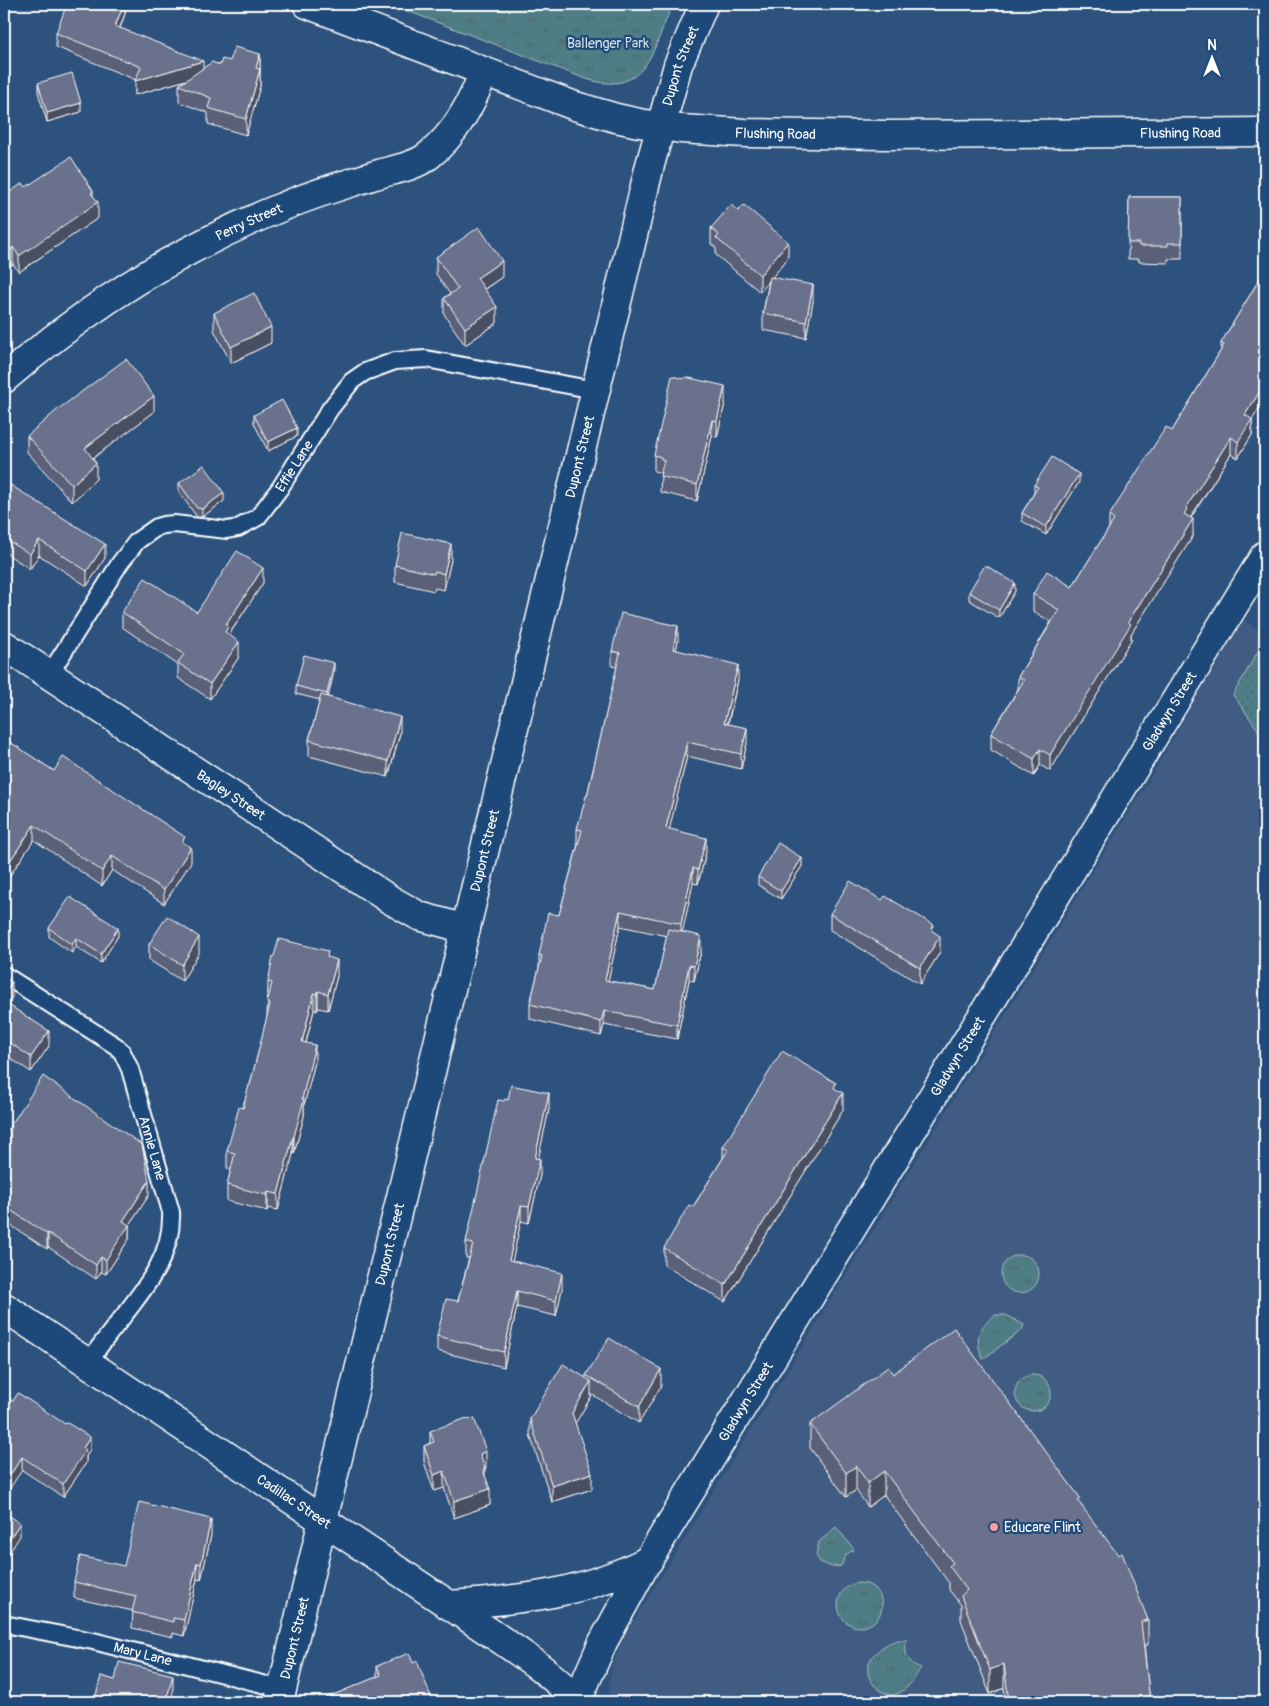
<svg xmlns="http://www.w3.org/2000/svg" width="1269" height="1706" font-family="Pangolin,sans-serif">
  <style>
    .built { fill: #405b82 }
    .grass { fill: url(#grass-dots); stroke: #a8bec2 }
    .park { fill: url(#park-tufts); stroke: #a8bec2 }
    .lines { fill: none; stroke-linecap: round; stroke-linejoin: round }
    .lane-casing { stroke: #fff; stroke-width: 20 }
    .street-casing { stroke: #fff; stroke-width: 31 }
    .secondary-casing { stroke: #fff; stroke-width: 31 }
    .lane { stroke: #1f4a7a; stroke-width: 16 }
    .street { stroke: #1f4a7a; stroke-width: 28 }
    .secondary { stroke: #1f4a7a; stroke-width: 28 }
    .wall { fill: #5a6178; stroke: #fff; fill-rule: evenodd }
    .shaded-wall { fill: #4a4f62; stroke: #fff }
    .building { fill: #69718c; stroke: #fff }
    .poi-dot { fill: #ff9aa2; stroke: #1f4a7a; stroke-width: 2 }
    .labels { text-anchor: middle; dominant-baseline: central; stroke-width: 4.5; stroke-linejoin: round; paint-order: stroke }
    .park-label { font-size: 14px; fill: #d3dee1; stroke: #1f4a7a }
    .street-label { font-size: 14px; fill: #fff; stroke: #1f4a7a }
    .poi-label { font-size: 14px; fill: #fff; stroke: #1f4a7a; text-anchor: start }
  </style>
  <defs>
    <pattern id="grass-dots" width="8" height="8" patternUnits="userSpaceOnUse" patternTransform="scale(1.25)"><rect width="8" height="8" fill="#507d86"/><path d="M2 2h.1M6 6h.1" fill="none" stroke="#4e6469" stroke-width="1.8" stroke-linecap="round"/></pattern>
    <pattern id="park-tufts" width="24" height="20" patternUnits="userSpaceOnUse" patternTransform="scale(1.25)"><rect width="24" height="20" fill="#507d86"/><path d="M3 7l-1-3M5 7V3M7 7l1-3M15 17l-1-3M17 17v-4M19 17l1-3" fill="none" stroke="#4e6469"/></pattern>
  </defs>
  <rect width="100%" height="100%" fill="#2e527e"/>
  <filter id="ink" filterUnits="userSpaceOnUse"><feTurbulence type="fractalNoise" baseFrequency=".02" numOctaves="2"/><feDisplacementMap in="SourceGraphic" scale="10" xChannelSelector="R" yChannelSelector="G"/><feConvolveMatrix kernelMatrix="1 2 1 2 8 2 1 2 1" color-interpolation-filters="sRGB"/></filter>
  <g filter="url(#ink)">
    <path class="built" d="M1243,619L1265,635V1702H612L609,1689L611,1671L616,1654L623,1639L1147,783Z"/>
    <path class="grass" d="M1265,639V753L1261,751L1259,731L1233,695Z"/>
    <path class="park" d="M389,4H673C652,48 649,98 586,79Z
      M1001 1274a19 19 0 1 1 38 0a19 19 0 1 1-38 0Z
      M995,1315H1006L1024,1325L1022,1330L983,1359C974,1338 978,1328 995,1315Z
      M1015 1393a18 18 0 1 1 36 0a18 18 0 1 1-36 0Z
      M836,1527L854,1549L846,1555L841,1566L832,1567L820,1562L816,1555L819,1542Z
      M838 1605a22 22 0 1 1 44 0a22 22 0 1 1-44 0Z
      M898,1640H907C903,1652 908,1664 921,1668C915,1676 910,1687 901,1692C887,1700 871,1687 868,1673C865,1657 885,1643 898,1640Z"/>
    <g class="lines">
      <defs>
        <g id="lane">
          <path id="s1" d="M49,675L120,563L137,541L157,527L164,525L174,524L227,530L238,528L258,517L280,488L330,409L352,381L365,372L395,361L426,359L595,390"/>
          <path id="s2" d="M4,975L116,1046L122,1052L130,1069L171,1212C173,1253 149,1283 125,1314C112,1330 100,1346 87,1363"/>
          <path id="s3" d="M4,1624L93,1641L282,1689"/>
        </g>
        <g id="street">
          <path id="s4" d="M4,379C86,308 181,248 282,207C312,194 344,185 375,175C392,170 414,167 428,156C456,134 471,104 484,72"/>
          <path id="s5" d="M4,645L389,899L419,916L466,929"/>
          <path id="s6" d="M4,1307L491,1633C522,1654 553,1674 578,1702"/>
          <path d="M448,1605C521,1600 583,1594 649,1560"/>
          <path id="s7" d="M577,1701L603,1642L644,1567L1265,555"/>
        </g>
        <g id="secondary">
          <path id="s8" d="M307,4L575,106L616,118L639,123L681,129L745,133L888,135L1265,132"/>
          <path id="s9" d="M279,1702L650,165L678,65L704,4"/>
        </g>
      </defs>
      <use href="#lane" class="lane-casing"/>
      <use href="#street" class="street-casing"/>
      <use href="#secondary" class="secondary-casing"/>
      <use href="#lane" class="lane"/>
      <use href="#street" class="street"/>
      <use href="#secondary" class="secondary"/>
    </g>
    <path class="wall" d="M125,4V14L120,28L203,69L220,65L230,61L260,54V86L246,135L208,124V113L179,102V85L186,80L135,95L136,80L56,47V33Z
      M38,83L81,112L47,122L38,92Z
      M26,187L93,196L98,218L19,272L13,264L11,266L4,256V196Z
      M1129,197H1182V259H1168V263L1139,262V259H1128Z
      M711,228L788,258L772,277L813,301L806,338L763,330V313L769,281L760,292L716,255V248L711,244Z
      M436,257L502,277L485,289L497,323L465,345L444,314V298L450,294L436,274Z
      M1265,270V399L1252,420V435L1238,458L1231,454L1191,518L1193,536L1131,634V640L1050,771L1040,765L1034,776L991,750V734L1018,689V677L1051,622L1033,611V594L1072,587L1109,528V516L1172,431L1221,350V343Z
      M214,313L271,343L231,363L214,330Z
      M725,403L717,437L712,436L697,501L660,492L661,473L654,471V455Z
      M154,412L93,458L96,479L72,502L27,452V436Z
      M254,415L297,436L268,451L254,423Z
      M4,481L105,558L87,586L39,555L30,569L4,552Z
      M1079,482L1046,535L1022,521V513L1034,493V485Z
      M179,483L224,501L202,517H197L179,492Z
      M451,560L444,590L435,588L434,591L395,582V565Z
      M263,583L229,635L239,657L210,699L178,678V665L122,627V612H197Z
      M1015,591L999,618L969,600V592Z
      M678,641L676,650L738,680L728,724L747,743L741,769L687,756L669,829L706,852L698,884L693,883L682,932L701,951L694,981L689,980L677,1039L604,1025L601,1036L530,1019V1004L539,968V955L559,915L578,844L577,843V829L587,796L617,667L612,666V651ZM620,926L667,936L655,990L608,981Z
      M334,671L328,697L400,733L388,777L309,756V740L320,700L296,694V686Z
      M4,739L54,771L185,844L191,862L164,904L112,870L102,886L34,840L6,881L4,880Z
      M802,866L781,899L758,885V877Z
      M830,914L934,932L940,952L920,984L830,930Z
      M49,928L118,936L101,963L76,947L72,953L49,937Z
      M149,944L199,953L182,981L149,960Z
      M328,958L337,976L328,1010L318,1008L317,1010H314L306,1043L315,1062L304,1105V1116L294,1154H293L278,1210L268,1208L267,1211L227,1201V1185L231,1169L227,1168V1151L250,1085L267,1017L268,982Z
      M4,976L12,997L7,1004L49,1046L31,1072L4,1054Z
      M836,1090L843,1110L725,1302L664,1265V1248L693,1207L723,1158V1147Z
      M504,1101L549,1109L538,1159L540,1175L529,1223L521,1221L512,1261L562,1289L556,1316L517,1307L504,1367L437,1351V1336L458,1301L469,1258H466V1242Z
      M4,1133L149,1195L129,1226V1239L106,1274L101,1272L96,1279L48,1247L47,1249L4,1221Z
      M893,1374L1081,1505L1148,1620V1645H1144L1150,1702H1006L1004,1688L990,1694L961,1620V1605L949,1590V1583L884,1495L868,1507L856,1490L846,1497L810,1448V1424Z
      M586,1375L661,1386L639,1423L591,1394V1397L575,1423L592,1489L552,1502L530,1435V1419L586,1377Z
      M4,1397L90,1450L86,1456V1463L63,1497L22,1470Z
      M430,1431L486,1468H485V1477L490,1505L454,1518L444,1488L434,1491L424,1462V1446L430,1443Z
      M211,1535L201,1580L197,1579L184,1636L173,1633V1637L132,1628L133,1611L74,1598V1582L124,1566Z
      M413,1663L433,1702H326V1698L377,1677V1666Z"/>
    <path class="shaded-wall" d="M124,4H125V14L115,40V26Z
      M260,54V71L256,68Z
      M203,61V75L135,95V81Z
      M260,69V86L246,135V119Z
      M81,103V112L47,122V113Z
      M93,191V204L98,202V218L19,272V256Z
      M788,242V258L760,292V275Z
      M13,247V264L11,266V250Z
      M502,261V277L477,294V278Z
      M813,285V301L806,338V322Z
      M497,307V323L465,345V328Z
      M271,327V343L231,363V347Z
      M1265,383V399L1252,420V435L1238,458V442L1245,415Z
      M725,386V403L717,437V421Z
      M154,396V412L85,464V448Z
      M712,420V436L697,501V485Z
      M297,428V436L268,451V442Z
      M1231,437V454L1187,523L1184,514L1186,508Z
      M96,463V479L72,502V485Z
      M1079,474V482L1046,535V527Z
      M224,493V501L202,517V509Z
      M1193,519V536L1131,634V640L1050,771V755L1128,622Z
      M39,540V555L30,569V554Z
      M105,544V558L87,586V571Z
      M451,544V560L444,590V574Z
      M263,568V583L228,636L225,632L226,625Z
      M1015,583V591L999,618V610Z
      M678,626V641L673,664V649Z
      M239,642V657L210,699V684Z
      M334,663V671L327,702V694Z
      M738,665V680L724,737V723Z
      M400,717V733L388,777V761Z
      M747,728V743L741,769V754Z
      M687,742V756L666,843V828Z
      M1040,749V765L1034,776V759Z
      M34,825V840L6,881V867Z
      M706,838V852L698,884V870Z
      M191,847V862L164,904V890Z
      M112,856V870L102,886V871Z
      M802,858V866L781,899V891Z
      M693,868V883L681,939V924Z
      M620,911V926L605,995V980Z
      M118,928V936L101,963V954Z
      M701,936V951L694,981V966Z
      M940,936V952L920,984V968Z
      M199,937V953L182,981V965Z
      M76,938V947L72,953V945Z
      M337,960V976L328,1010V994Z
      M689,965V980L677,1039V1025Z
      M12,982V997L4,1010V995Z
      M318,991V1008L317,1010V994Z
      M314,993V1010L302,1058V1042Z
      M604,1011V1025L601,1036V1022Z
      M49,1031V1046L31,1072V1057Z
      M315,1045V1062L304,1105V1116L294,1154V1137L302,1099Z
      M549,1093V1109L535,1174V1158Z
      M843,1093V1110L725,1302V1285Z
      M293,1137V1154L278,1210V1194Z
      M540,1159V1175L529,1223V1207Z
      M149,1181V1195L129,1226V1239L106,1274V1260L123,1221Z
      M268,1192V1208L267,1211V1195Z
      M521,1206V1221L509,1276V1260Z
      M48,1233V1247L47,1249V1234Z
      M101,1257V1272L96,1279V1265Z
      M562,1273V1289L556,1316V1301Z
      M517,1291V1307L504,1367V1352Z
      M661,1369V1386L639,1423V1407Z
      M591,1381V1397L572,1429V1413Z
      M90,1437V1450L86,1456V1463L63,1497V1484L83,1448Z
      M486,1451V1468L480,1470V1454Z
      M22,1457V1470L4,1497V1484Z
      M856,1466V1490L846,1497V1473Z
      M444,1471V1488L434,1491V1475Z
      M884,1471V1495L868,1507V1483Z
      M592,1473V1489L552,1502V1486Z
      M490,1489V1505L454,1518V1501Z
      M211,1519V1535L201,1580V1564Z
      M20,1523V1536L4,1561V1547Z
      M197,1563V1579L184,1636V1620Z
      M1004,1664V1688L990,1694V1670Z
      M173,1675V1692L170,1702H166Z"/>
    <path class="building" d="M67,4H124L115,26L203,61L135,81L141,67L56,33Z
      M234,47L260,54L256,68L260,69L246,119L208,108L211,98L179,85L212,62L220,65L222,59L230,61Z
      M72,73L81,103L47,113L38,83Z
      M71,157L93,191L91,193L98,202L19,256L13,247L11,250L4,240V196L23,183L26,187Z
      M1129,197H1182V243H1168V246H1139V243H1128Z
      M731,205L738,211L744,205L788,242L760,275L716,238L719,235L711,228Z
      M479,227L502,261L477,278L497,307L465,328L444,298L458,289L436,257Z
      M1265,270V383L1245,415L1252,419L1238,442L1231,437L1186,508L1187,509L1184,514L1193,519L1128,622L1131,624L1050,755L1040,749L1034,759L991,734L1024,680L1018,677L1059,610L1033,594L1047,571L1072,587L1114,520L1109,516L1166,427L1172,431L1224,345L1221,343Z
      M770,277L813,285L806,322L763,313Z
      M254,293L271,327L231,347L214,313Z
      M126,359L154,396L85,448L96,463L72,485L27,436L57,410Z
      M672,376L684,379L685,377L725,386L717,421L712,420L697,485L660,476L664,460L661,459V457L654,455Z
      M282,400L297,428L268,442L254,415Z
      M1052,457L1079,474L1046,527L1022,513L1038,487L1034,485Z
      M204,465L224,493L202,509L197,508L179,483Z
      M4,481L105,544L87,571L39,540L30,554L4,538Z
      M402,533L451,544L444,574L435,571L434,574L395,565Z
      M237,551L263,568L226,625L228,627L225,632L239,642L210,684L178,663L184,654L122,612L145,578L197,612Z
      M985,565L1015,583L999,610L969,592Z
      M621,613L678,626L673,649L738,665L724,723L747,728L741,754L687,742L666,828L706,838L698,870L693,868L681,924L620,911L605,980L655,990L668,929L701,936L694,966L689,965L677,1025L604,1011L601,1022L530,1004L542,956L539,955L548,913L559,915L582,830L577,829L586,796H587L620,653L612,651Z
      M304,655L334,663L327,694L296,686Z
      M321,695L400,717L388,761L309,740Z
      M4,738L54,771L63,757L185,837L182,842L191,847L164,890L112,856L102,871L34,825L6,867L4,866Z
      M778,843L802,858L781,891L758,877Z
      M850,881L882,900L885,896L934,925L931,930L940,936L920,968L830,914Z
      M70,897L118,928L101,954L76,938L72,945L49,928Z
      M167,916L199,937L182,965L149,944Z
      M279,939L328,951L327,957L337,960L328,994L318,991L317,994L314,993L302,1042L315,1045L302,1099H304L294,1137H293L278,1194L268,1192L267,1195L227,1185L235,1153L227,1151L239,1107L243,1108L249,1085H250L270,1004L267,1003L272,983L268,982L273,956H274Z
      M4,976L12,982L4,995Z
      M4,1002L49,1031L31,1057L4,1039Z
      M782,1051L836,1083L834,1088L843,1093L725,1285L664,1248L689,1205L693,1207L728,1150L723,1147Z
      M43,1076L142,1145L149,1181L123,1221L129,1225L106,1260L101,1257L96,1265L48,1233L47,1234L4,1206V1133L5,1134Z
      M511,1085L549,1093L535,1158L540,1159L529,1207L521,1206L509,1260L562,1273L556,1301L517,1291L504,1352L437,1336L446,1299L458,1301L473,1244L466,1242L498,1100L504,1101L505,1099L508,1100Z
      M954,1328L1081,1499L1078,1501L1118,1555L1122,1553L1148,1620L1141,1622L1150,1702H1009L1004,1664L990,1670L961,1596L967,1590L949,1566L953,1563L884,1471L868,1483L856,1466L846,1473L810,1424L888,1367L893,1374Z
      M609,1338L661,1369L639,1407L586,1375Z
      M563,1364L591,1381L572,1413L592,1473L552,1486L530,1419Z
      M18,1393L65,1424L66,1422L90,1437L83,1448L86,1450L63,1484L22,1457L4,1484V1396L13,1401Z
      M467,1418L468,1420L474,1418L486,1451L480,1454L485,1469L483,1470L490,1489L454,1501L444,1471L434,1475L424,1446L434,1442L430,1431Z
      M139,1502L211,1519L201,1564L197,1563L184,1620L173,1618V1622L132,1612L136,1596L74,1582L80,1556L124,1566Z
      M4,1512L20,1523L4,1547Z
      M409,1653L413,1663L417,1661L433,1702H384L383,1701L380,1702H327L326,1698L381,1675L377,1666Z
      M119,1662L173,1675L166,1702H94L101,1676L115,1680Z"/>
  </g>
  <circle class="poi-dot" cx="994" cy="1527" r="5"/>
  <g class="labels">
    <g class="park-label">
      <text x="608" y="43">Ballenger Park</text>
    </g>
    <g class="street-label">
      <text stroke="none"><textPath href="#s9" startOffset="1685">Dupont Street</textPath></text>
      <text stroke="none"><textPath href="#s8" startOffset="895">Flushing Road</textPath></text>
      <text stroke="none"><textPath href="#s8" startOffset="490">Flushing Road</textPath></text>
      <text stroke="none"><textPath href="#s4" startOffset="292">Perry Street</textPath></text>
      <text stroke="none"><textPath href="#s9" startOffset="1281">Dupont Street</textPath></text>
      <text stroke="none"><textPath href="#s1" startOffset="352">Effie Lane</textPath></text>
      <text stroke="none"><textPath href="#s7" startOffset="1154">Gladwyn Street</textPath></text>
      <text stroke="none"><textPath href="#s5" startOffset="272">Bagley Street</textPath></text>
      <text stroke="none"><textPath href="#s9" startOffset="876">Dupont Street</textPath></text>
      <text stroke="none"><textPath href="#s7" startOffset="749">Gladwyn Street</textPath></text>
      <text stroke="none"><textPath href="#s2" startOffset="242">Annie Lane</textPath></text>
      <text stroke="none"><textPath href="#s9" startOffset="471">Dupont Street</textPath></text>
      <text stroke="none"><textPath href="#s7" startOffset="344">Gladwyn Street</textPath></text>
      <text stroke="none"><textPath href="#s6" startOffset="349">Cadillac Street</textPath></text>
      <text stroke="none"><textPath href="#s9" startOffset="66">Dupont Street</textPath></text>
      <text stroke="none"><textPath href="#s3" startOffset="142">Mary Lane</textPath></text>
    </g>
    <g class="poi-label">
      <text x="1004" y="1527">Educare Flint</text>
    </g>
  </g>
  <rect width="1269" height="1706" fill="none" stroke="#1f4a7a" stroke-width="20"/>
  <rect x="10" y="10" width="1249" height="1686" fill="none" stroke="#fff" stroke-width="2" filter="url(#ink)"/>
  <g transform="translate(1212 58)" stroke="#1f4a7a" stroke-width="4" paint-order="stroke">
  <path d="M0-4L9 19L0 12L-9 19Z" fill="#ffffff"/>
  <text y="-8" font-size="14" font-weight="bold" text-anchor="middle" fill="#ffffff">N</text>
  </g>
</svg>
